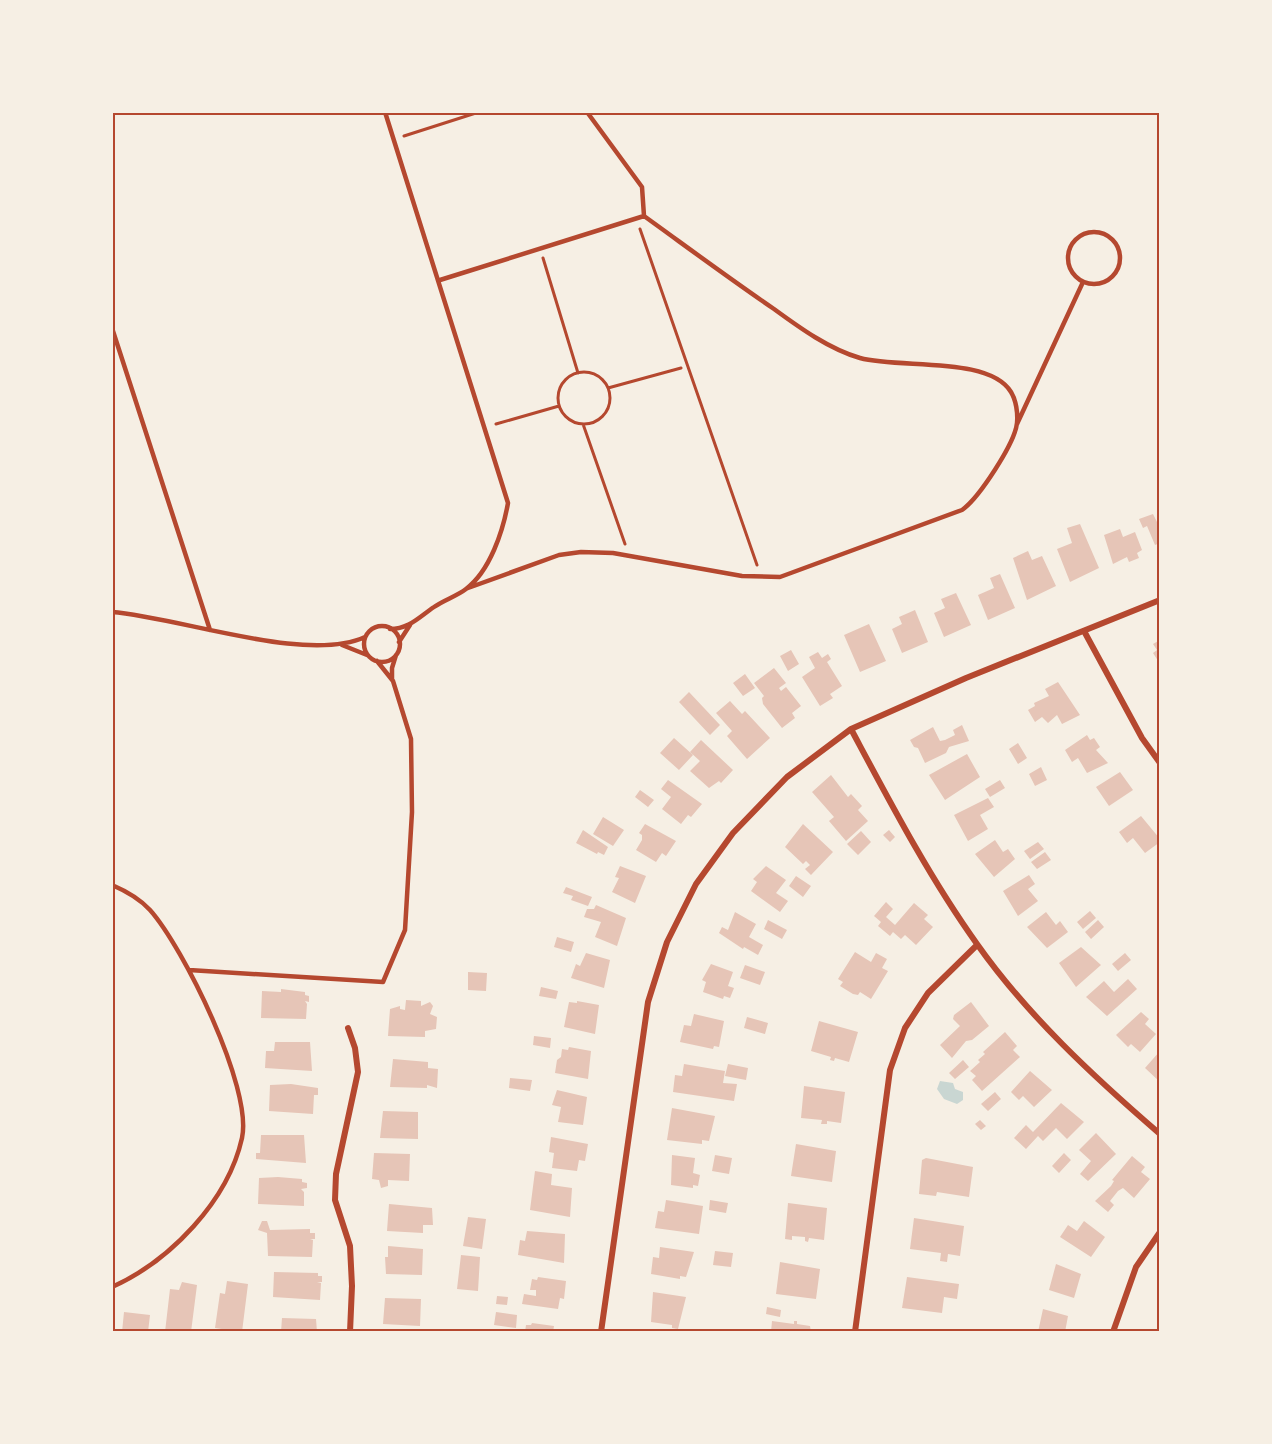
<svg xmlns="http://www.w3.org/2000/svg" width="1272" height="1444" font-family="'PT Sans Narrow',sans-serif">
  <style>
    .water { fill: #c9d6d2 }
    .building { fill: #e6c5b7 }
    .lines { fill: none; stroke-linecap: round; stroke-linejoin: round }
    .path { stroke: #b5482f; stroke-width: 3 }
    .service { stroke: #b5482f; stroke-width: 4.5 }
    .minor { stroke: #b5482f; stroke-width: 6 }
    .neatline { fill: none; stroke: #b5482f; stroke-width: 2 }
  </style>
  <rect width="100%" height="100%" fill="#f6efe4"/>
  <path class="water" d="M940,1081L953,1083L955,1089L963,1092V1100L957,1104L944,1099L937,1089Z"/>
  <path class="building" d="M1153,514L1157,522L1160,521V543L1155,545L1147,526L1143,528L1139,519Z
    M1080,524L1099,568L1070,582L1057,549L1072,543L1067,528Z
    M1120,529L1123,537L1135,532L1142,550L1137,553L1139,558L1129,562L1127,557L1113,564L1104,535Z
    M1028,551L1032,560L1042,556L1056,586L1027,600L1013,558Z
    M1000,574L1015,608L988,620L978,595L994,588L990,578Z
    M956,593L971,625L944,637L934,613L945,608L941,599Z
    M915,610L928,642L902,653L892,629L902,624L899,617Z
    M869,624L886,661L860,672L844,635Z
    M1160,640V664L1153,653L1157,650L1153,644Z
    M791,650L799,664L788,671L780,656Z
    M818,652L822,658L828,654L831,659L827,662L842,686L830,694L833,698L820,706L802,677L815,668L809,657Z
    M774,668L786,683L779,688L781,691L786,687L801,706L792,713L795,718L782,728L763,704L762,698L764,696L754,683Z
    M745,674L755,688L743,696L733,683Z
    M1058,682L1080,715L1062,724L1057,715L1048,723L1042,717L1035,722L1028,710L1035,706L1034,703L1049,696L1045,689Z
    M689,692L720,725L710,735L679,702Z
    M730,701L742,714L745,711L770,738L747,759L727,736L732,731L716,713Z
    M962,725L969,741L949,747L946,753L925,763L918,748L914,747L910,740L933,727L940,741L945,740L955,735L953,730Z
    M1087,735L1090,740L1094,738L1100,747L1096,750L1108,763L1087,773L1078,758L1072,762L1065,750Z
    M674,738L693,755L679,770L660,753Z
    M701,740L733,770L721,783L719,781L709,788L690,771L700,761L690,752Z
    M1018,743L1027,758L1018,764L1009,749Z
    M967,754L980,777L945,800L929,775Z
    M1041,767L1047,780L1035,786L1029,774Z
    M1120,772L1133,790L1109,806L1096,787Z
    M831,775L848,797L851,794L862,806L858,810L868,821L846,841L829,821L834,817L812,792Z
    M668,780L702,804L691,817L688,815L681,824L662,809L671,797L661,789Z
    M1000,780L1005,788L990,797L985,789Z
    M640,790L654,800L648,807L635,797Z
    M988,798L994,807L980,815L988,829L968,841L954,815Z
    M1141,816L1160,839V842L1145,853L1133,838L1127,843L1119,832Z
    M603,817L624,830L613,846L593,834Z
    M645,824L676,841L666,856L662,853L656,862L636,850L642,840V835L639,833Z
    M803,824L833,852L811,875L805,869L810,865L806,861L803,864L785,847Z
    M583,830L608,847L604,855L598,852L597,854L576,843Z
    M889,830L895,837L890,842L883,835Z
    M861,831L871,842L858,855L847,844Z
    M995,840L1003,852L1008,849L1015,859L994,877L975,854Z
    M1038,842L1044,849L1030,859L1024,851Z
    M1045,852L1051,860L1037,869L1031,862Z
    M620,866L646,876L635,903L612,892L619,878L615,877Z
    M766,866L786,880L776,893L788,901L780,912L751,891L757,882L753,879Z
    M1029,875L1035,884L1028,889L1038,901L1018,916L1003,891Z
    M796,876L811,886L803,897L789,886Z
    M566,887L592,897L588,906L571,900L573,896L563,893Z
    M886,902L893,909L886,917L895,925L914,903L928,915L924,919L933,927L916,945L905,935L901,939L893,932L890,936L878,926L881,922L874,916Z
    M596,905L626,918L617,946L595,937L601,922L584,917L587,909H594Z
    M1090,911L1096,918L1083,929L1077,922Z
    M735,912L756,924L749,937L763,945L758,955L744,947L743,949L719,933L722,927L728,930Z
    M1046,912L1056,925L1060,921L1068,932L1047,948L1027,927Z
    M768,920L787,930L782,939L764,929Z
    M1098,920L1104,927L1091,939L1085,932Z
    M557,937L574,942L571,952L554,947Z
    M1081,947L1101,965L1076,987L1059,963Z
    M855,952L871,962L876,953L887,959L882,968L888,971L871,999L860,992L858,995L853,994L840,986L843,982L838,979Z
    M586,953L610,960L604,988L571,978L576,964L580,966Z
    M1125,953L1131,960L1118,971L1112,964Z
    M711,964L733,972L728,986L734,988L730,998L724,996L723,999L703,992L706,982L702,980Z
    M745,965L765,972L760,985L740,978Z
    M468,972L487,973L486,991L468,990Z
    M1128,979L1137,989L1107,1016L1086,997L1104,981L1114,992Z
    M541,987L558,991L556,999L539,996Z
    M281,989L305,992V995L309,996V1002L305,1001L307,1004L306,1019L261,1018L262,991L281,992Z
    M406,1000L421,1001V1006L430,1002L433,1006L430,1014L437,1017L436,1029L425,1031V1037L388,1036L390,1009L400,1006V1009L405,1010Z
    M577,1001L599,1005L595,1034L564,1027L569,1002L577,1003Z
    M971,1002L989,1026L972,1040L966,1041L952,1058L940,1045L960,1026L953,1019L954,1015Z
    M1141,1012L1149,1019L1145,1024L1156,1034L1140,1052L1131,1044L1128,1047L1116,1035Z
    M694,1014L724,1021L719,1047L714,1046L713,1049L680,1042L684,1025L691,1026Z
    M747,1017L768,1023L765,1034L744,1028Z
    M819,1021L858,1032L849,1062L835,1058L834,1061L830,1060L831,1057L811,1051Z
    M1005,1032L1017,1046L1013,1050L1020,1057L982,1091L972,1080L976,1076L970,1071L980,1062L978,1060L985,1054L983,1052Z
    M534,1036L551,1038L550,1048L533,1045Z
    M275,1042H310L312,1071L265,1068L266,1051H274Z
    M569,1047L591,1051L588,1079L555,1073L557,1060L561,1057L562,1049L568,1050Z
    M1160,1051V1082L1145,1068Z
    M393,1059L428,1062V1068L438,1069L437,1088L427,1085V1088L390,1087Z
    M963,1060L969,1067L955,1079L949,1073Z
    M684,1064L725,1071L723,1083L737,1084L734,1101L673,1092L675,1075L682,1076Z
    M728,1064L748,1068L746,1080L725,1076Z
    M1030,1071L1052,1090L1034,1107L1023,1096L1019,1100L1011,1092Z
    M510,1078L532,1080L530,1091L509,1088Z
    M291,1084L318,1088V1095H314L313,1114L269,1111L270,1085Z
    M804,1086L845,1092L841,1123L827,1121V1124H821L822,1120L801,1118Z
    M557,1090L587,1097L583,1125L558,1122L561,1107L552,1105Z
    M995,1092L1001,1099L988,1111L981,1104Z
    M1061,1103L1084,1122L1067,1139L1056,1128L1043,1141L1038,1136L1026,1149L1014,1138L1026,1125L1033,1132Z
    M672,1108L715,1116L709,1141L702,1140V1144L667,1140Z
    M383,1111L418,1112V1139L380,1138Z
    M980,1120L986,1126L981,1130L975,1124Z
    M1096,1133L1116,1154L1088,1181L1080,1174L1091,1161L1079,1150Z
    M261,1135H304L306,1163L256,1159V1153H260Z
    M551,1137L588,1144L585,1161L579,1160L577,1171L552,1168L554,1153L549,1152Z
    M796,1144L836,1151L832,1182L791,1176Z
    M374,1153L410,1154L409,1181L388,1180V1186L381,1188L379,1180L372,1179Z
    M1064,1153L1071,1160L1059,1173L1052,1166Z
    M672,1155L695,1158L693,1173L700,1175L698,1186L693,1185V1188L671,1185Z
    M715,1155L732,1158L729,1174L712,1171Z
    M1132,1156L1145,1167L1141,1172L1150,1179L1134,1198L1123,1188L1118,1191L1110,1201L1114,1205L1108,1212L1095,1201L1111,1186L1114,1181L1112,1180Z
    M926,1158L973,1167L969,1197L937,1192L936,1196L919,1194L922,1160Z
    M535,1171L552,1174L551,1185L572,1188L570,1217L530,1210Z
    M278,1177L302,1179V1182L307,1183V1188L301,1189L304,1192V1206L258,1204L259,1178Z
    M666,1200L703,1206L699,1234L655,1228L658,1211L664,1212Z
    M710,1200L728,1203L726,1213L709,1210Z
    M788,1203L827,1208L824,1240L809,1238L808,1242L805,1241V1237L792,1236V1240L785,1239Z
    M389,1204L432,1208L433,1225H423V1233L387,1231Z
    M468,1217L486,1219L482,1249L463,1246Z
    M914,1218L964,1226L960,1256L948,1254L947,1262L940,1261L941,1253L910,1249Z
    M262,1221H267L270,1230L310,1229V1233H315V1239H310L313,1240L312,1257L268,1256L267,1233L258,1230Z
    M1084,1221L1105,1237L1091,1257L1060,1237L1068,1225L1077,1231Z
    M527,1231L565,1234L564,1263L518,1255L520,1240L525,1241Z
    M388,1246L423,1249L422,1275L386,1274L385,1257H388Z
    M660,1247L694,1252L686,1277L680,1276V1279L651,1274L653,1257L659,1258Z
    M715,1251L733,1253L731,1267L713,1265Z
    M461,1255L480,1257L478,1291L457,1289Z
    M780,1262L820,1269L816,1299L776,1294Z
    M1056,1264L1081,1274L1074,1298L1049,1290Z
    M274,1272L318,1273V1276H322V1282H317L321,1283L320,1300L273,1297Z
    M538,1277L566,1281L564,1299L560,1298L558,1309L522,1304L524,1294L536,1296V1290H530L532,1279L537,1280Z
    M907,1277L959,1284L957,1299L944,1297L942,1313L902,1308Z
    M227,1281L248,1284L242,1332L215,1328L220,1293L225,1294Z
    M182,1282L197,1285L191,1332H165L170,1289L179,1290Z
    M653,1292L686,1297L678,1329L672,1328V1325L651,1322Z
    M497,1296L508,1297L507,1305L496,1304Z
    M385,1298L421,1299L420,1326L383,1324Z
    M767,1307L781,1310L780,1317L766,1314Z
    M1043,1309L1068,1316L1065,1332H1038Z
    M124,1312L150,1315L148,1332H122Z
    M496,1312L517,1315L516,1328L494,1325Z
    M282,1318L316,1319L317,1332H281Z
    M772,1321L794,1324V1321H797V1324L810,1326L811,1332H771Z
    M532,1323L554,1326L553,1332H525L526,1325H531Z"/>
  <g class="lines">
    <path class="path" d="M404,136L479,112
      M640,229L757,565
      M543,258L578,373
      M558 398a26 26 0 1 1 52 0a26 26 0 1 1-52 0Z
      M608,388L681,368
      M496,424L559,406
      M583,424L625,544"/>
    <path class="service" d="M385,112L508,503C503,531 490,571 466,589C457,596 444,600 434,607C419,617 409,629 390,629
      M1068 258a26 26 0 1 1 52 0a26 26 0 1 1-52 0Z
      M440,280L644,216L642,187L587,112
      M112,328L210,630
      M1017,424L1083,282
      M468,588L559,555L581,552L613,553L742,576L780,577L962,510C979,498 1015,443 1017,423C1018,413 1016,400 1011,392C989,356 901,369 860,358C829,349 800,328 774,309C730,279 687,247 644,216
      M112,612C179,617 306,664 365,637
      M364 644a18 18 0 1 1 36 0a18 18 0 1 1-36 0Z
      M399,642L410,625
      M342,645L367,655
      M392,679V668L396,655
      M112,885C126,891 140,899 150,910C183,947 253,1088 242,1138C228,1201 170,1261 112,1287
      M189,970L383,982L405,930L412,812L411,739L393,681L377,661"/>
    <path class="minor" d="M1084,631L1142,738L1160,763
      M851,729C890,802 929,877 977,944C1027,1015 1094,1077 1160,1134
      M348,1028L355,1048L358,1072L336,1174L335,1200L350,1246L352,1286L350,1332
      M601,1332L648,1002L667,942L696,884L733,833L787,777L851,729L966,678L1160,600
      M855,1332L890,1070L905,1028L928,993L977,945
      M1113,1332L1136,1267L1160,1232"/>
  </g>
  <rect width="1272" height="1444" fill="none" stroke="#f6efe4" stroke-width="228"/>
  <rect x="114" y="114" width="1044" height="1216" class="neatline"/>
</svg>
